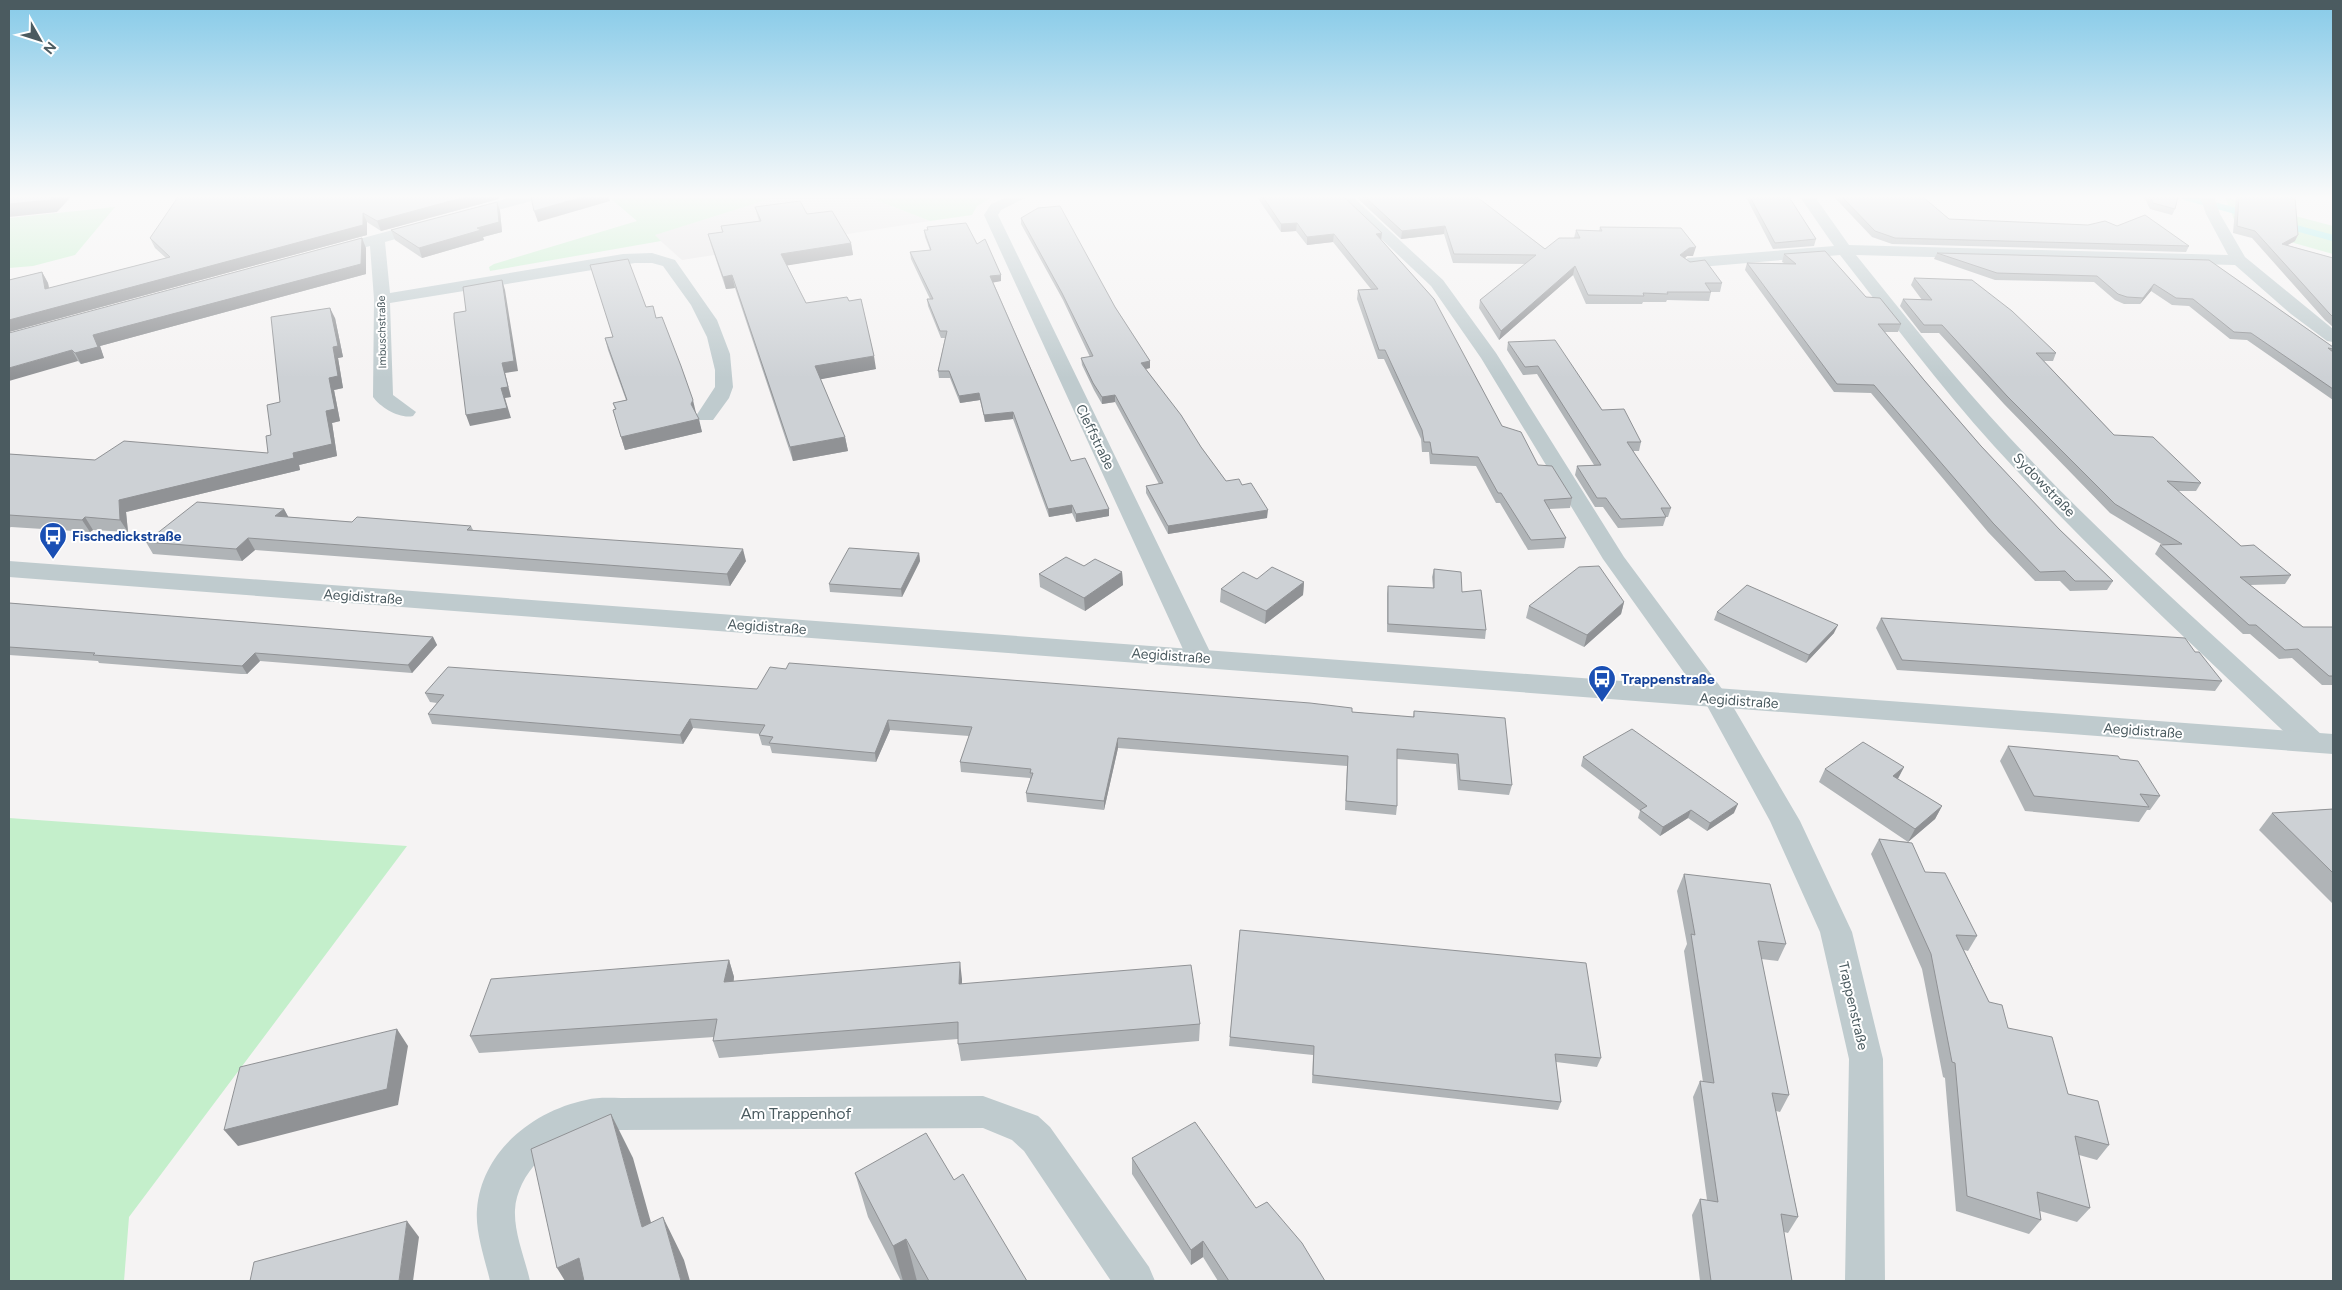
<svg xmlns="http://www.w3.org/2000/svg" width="2342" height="1290" font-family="Figtree,sans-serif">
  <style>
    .education { fill: #e6e4e5 }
    .green { fill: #c4efcb }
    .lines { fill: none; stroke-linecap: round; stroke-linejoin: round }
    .stream { stroke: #93eae8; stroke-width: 6 }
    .minor { fill: #bfcbce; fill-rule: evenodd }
    .tertiary { fill: #bfcbce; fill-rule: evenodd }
    .wall { fill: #b0b4b7 }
    .shaded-wall { fill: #909295 }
    .building { fill: #cdd1d5; stroke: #909295 }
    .labels { text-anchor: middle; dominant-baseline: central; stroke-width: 4; stroke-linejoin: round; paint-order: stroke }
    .far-street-label { font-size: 11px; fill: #4b5b60; stroke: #fff }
    .street-label { font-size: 14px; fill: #4b5b60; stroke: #fff }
    .transit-label { font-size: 14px; font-weight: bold; fill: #164399; stroke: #fff; text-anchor: start }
    .near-street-label { font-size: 16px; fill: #4b5b60; stroke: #fff }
  </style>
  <rect width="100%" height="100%" fill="#f5f3f3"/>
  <path class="education" d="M776,197H868L930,221L682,260L654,235Z"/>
  <path class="green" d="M609,197H776L655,235L661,241L490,271L489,267L494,264L637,221Z
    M868,197H992L977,206L972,215L930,221Z
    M2225,197L2333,226V254L2237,227Z
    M115,207L75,255L33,266L9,268V218Z
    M9,818L407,846L129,1217L124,1281H9Z"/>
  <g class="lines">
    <path class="stream" d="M2185,197L2247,214
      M2285,225L2333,238"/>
    <path class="minor" d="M512,197H537L535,200L465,219L458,215L460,212Z
      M1007,197H1027L1001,210L998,215L1213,658L1209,664L1200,666L1191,664L1187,658L984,215L991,204Z
      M1337,197H1353L1443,280L1496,353L1624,557L1725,693L1800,821L1852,932L1883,1059L1885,1281H1845L1849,1059L1820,932L1770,821L1705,702L1603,559L1481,358L1431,286Z
      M1800,197H1815L1849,245L2228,255L2206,214L2200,197H2214L2220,214L2245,257L2333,329V342L2327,341L2291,314L2235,265L1856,255C1906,317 1955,379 2009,437C2107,543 2217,638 2323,736L2327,743L2323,750L2313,752L2303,750C2199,650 2091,553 1994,446C1939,385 1890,319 1840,255L1688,268L1680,263L1688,258L1834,246Z
      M426,221L434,226L431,229L385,242L390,293L623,254L652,253L675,260L717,320L730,354L733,387L729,398L713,420H699L696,416L715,387V370L707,337L691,305L663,266L652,263H635L390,303L393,395L416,412L413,416C400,419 381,408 373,397L374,299L370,246L332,256L324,251L326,248Z
      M983,1096L1038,1116L1050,1127L1149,1267L1155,1281H1111L1024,1151L1012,1140L983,1128L621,1130C610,1131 598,1130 586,1133C552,1140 517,1174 515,1210C514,1234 525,1258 530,1281H490C485,1259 475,1232 477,1209C482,1151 533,1111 586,1100C598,1097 610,1098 621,1098Z"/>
    <path class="tertiary" d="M9,561L2333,734V754L9,577Z"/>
  </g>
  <path class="wall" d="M1257,197H1344L1381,240L1502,426L1538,465L1572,498L1570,508L1549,509L1566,538L1564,548L1528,550L1500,503H1496L1476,466L1430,464L1429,452H1422L1421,439L1384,359H1378L1357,299L1358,290L1371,289L1333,242L1307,245L1296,231L1281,232Z
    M1356,197H1477L1545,249L1574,238L1576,230L1599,231L1600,227L1693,256H1687L1685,258L1722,283L1720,292H1711L1709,301L1667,300L1666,302H1643L1642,304H1586L1573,275L1499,340L1479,308L1480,300L1526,264L1453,263L1444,234L1401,239Z
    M1746,197H1789L1816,239L1814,246L1773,249Z
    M1834,197H1923L1949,219L2189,246L2186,252L1892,244L1872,237Z
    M2144,197H2178L2175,209L2172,215L2150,209Z
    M2236,197H2295V241L2287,245L2333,258V327L2325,320L2252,238L2233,233Z
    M242,198L499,199L381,231L367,222V235L9,332V280L42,272L48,283L49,288L166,258L155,248L150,238Z
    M497,202L500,211L502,232L483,237L484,240L422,258L395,240L391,230Z
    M755,207L807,214L851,243L853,255L787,265L806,303L876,369L820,379L845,437L848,451L793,461L735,288L726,289L711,245L708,234L722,232L721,226L759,221Z
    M1021,218L1115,307L1150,361V368L1146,369L1201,447L1226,481L1242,485L1267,518L1168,534L1146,493V486L1159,484L1115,402L1102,404L1094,390L1082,365L1081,358L1090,357L1063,300L1021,224Z
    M927,227L977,244L1001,281L993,282L1071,461L1109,509V516L1076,522L1072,513L1049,517L1013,419L985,422L980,400L960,403L950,378H939L938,371L945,338H941L928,306L927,299H930L911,259L910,252L930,250L925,237L924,230H927Z
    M366,248V274L100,346L104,358L81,364L78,361L9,333Z
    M1937,253L2209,260L2333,347V400L2247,340L2230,339L2189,306L2172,305L2151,291L2140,304H2124L2115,300L2094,282L1995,280L1934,259Z
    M1784,254L1866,297L1901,324L1898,332H1885L1924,380L1981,446L2059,529L2113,581L2107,590L2070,591L2060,581H2035L1988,532L1871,393L1834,392L1745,270L1747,263H1784L1782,262Z
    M1914,278L2056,353L2053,361H2044L2114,435L2201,483L2196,491H2177L2241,546L2291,575L2285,584L2250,585L2303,627H2333V685H2322L2292,658L2279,659L2250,634H2243L2155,554L2160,545H2163L2110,513L2004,404L1939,333H1921L1900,306L1903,299L1922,300L1911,285Z
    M646,307L656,318L696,413L702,432L625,450L613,410L615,409L613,403L626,400L608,350L605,338L612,337Z
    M335,318L343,357L338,358L343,388L334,390L340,421L332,423L337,456L299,465L300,470L126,512L128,532L93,530L90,532L11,527L9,528V454L95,460L268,453L271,435L280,402Z
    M1508,342L1602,410L1641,442L1639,451H1633L1671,508L1668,517H1666L1663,526L1618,528L1603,507H1595L1575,475L1577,466L1594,465L1537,374L1523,375L1507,350Z
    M284,509L288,517L352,522L471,526L473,530L746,561L730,586L255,550L242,561L153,554L146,542Z
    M919,553L920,561L902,597L830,592L829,584Z
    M1084,566L1122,572L1123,585L1085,611L1040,587L1039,574Z
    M1434,569L1462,592L1486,630L1485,639L1387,632V594L1388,586L1433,588L1432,577Z
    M1257,579L1304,582L1303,595L1265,624L1220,602L1221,589Z
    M1624,602L1621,614L1584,647L1526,618L1529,606Z
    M9,603L433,637L437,645L412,673L260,661L247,674H241L99,663L98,661L9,655Z
    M1717,612L1834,633L1806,663L1714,620Z
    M1881,618L2195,652L2222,681L2215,691L1897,670L1876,628Z
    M757,689L1352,712L1413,717L1414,711L1512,785L1509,795L1458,790L1456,764L1397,759V806L1396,815L1345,810L1347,766L1118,748L1104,810L1027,802L1026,793L1030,780V778L961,772L960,762L969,736L890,730L876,762L772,753L770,746L762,745L759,735L760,734L693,728L683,744L432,724L428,714L437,703L430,702L425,693Z
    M2008,746L2120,759L2160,796L2150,810H2147L2139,822L2025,811L2000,761Z
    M1583,757L1734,813L1707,831L1688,818L1660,836L1638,818L1640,811L1581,766Z
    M1904,767L1898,779L1942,806L1935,819L1908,842L1925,872L1977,936L1968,951L1964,950L1989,1002L2008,1028L2068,1094L2109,1145L2097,1160L2079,1155L2090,1208L2077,1222L2040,1211L2041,1220L2029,1234L1956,1211L1945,1078L1943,1077L1922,969L1871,854L1879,839L1908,842L1819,782L1825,769Z
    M2333,809V904L2259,830L2272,813Z
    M1684,874L1786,944L1778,961L1761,959L1789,1095L1780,1112L1776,1111L1798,1217L1788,1233L1784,1232L1792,1281H1700L1692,1215L1700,1199L1707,1200L1693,1097L1700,1081L1703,1082L1684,951L1687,944L1677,891Z
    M1240,930L1601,1058L1597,1067L1556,1062L1561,1102L1558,1110L1312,1083L1313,1055L1229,1046Z
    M729,960L734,977V981L962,979V984L1200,1024L1199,1041L961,1061L958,1044V1039L719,1058L713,1041L714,1037L479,1053L470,1036Z
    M1132,1158L1256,1208L1325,1281H1218L1203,1257L1191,1265L1132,1174Z
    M855,1173L954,1180L1027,1281H901L868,1217Z"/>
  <path class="shaded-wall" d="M52,197H71L57,212L9,217V204Z
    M465,197H499V199L381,231L377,221Z
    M582,197H609L610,201L538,222L534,211Z
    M497,202L500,211L502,232L483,237L484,240L422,258L419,248L477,228Z
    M363,213L367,222V235L9,332V320Z
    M1297,223L1296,231L1281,232V224Z
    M1445,226L1444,234L1401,239L1402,231Z
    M1382,233L1381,241L1376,234Z
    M1334,234L1333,242L1307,245V237Z
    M2298,235L2295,241L2279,250L2282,244Z
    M362,238L366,248V274L100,346L104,358L81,364L75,353L93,335Z
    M851,243L853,255L784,266L781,254Z
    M1696,247L1693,256H1687L1678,264L1680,255L1689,248Z
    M1575,266L1573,275L1499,340L1501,331Z
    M42,272L48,283L51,300L45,289Z
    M732,275L735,288L726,289L723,277Z
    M1001,275V281L991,283L990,276Z
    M502,280L505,290L518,371L505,373L511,397L505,398L511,418L470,426L466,415L501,388Z
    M2154,284L2151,291L2140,304L2143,298Z
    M330,308L335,318L343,357L338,358L343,388L334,390L340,421L332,423L337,456L299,465L300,470L126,512L128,532L120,520L119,500L293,453L326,411L329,378L333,347Z
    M72,350L78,361L9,381V368Z
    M874,356L876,369L817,380L815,366Z
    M1150,361V368L1141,370V363Z
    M979,393L980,400L960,403L959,396Z
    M1115,395V402L1102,404V397Z
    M693,400L696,413L691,404Z
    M1013,412V419L985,422L984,415Z
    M699,419L702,432L625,450L621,437Z
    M845,437L848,451L793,461L790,447Z
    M1072,505V513L1049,517L1048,509Z
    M284,509L290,520L275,516Z
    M1109,509V516L1076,522V514Z
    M1268,510L1267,518L1168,534V526Z
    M85,517L93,530L90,532L82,520Z
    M248,538L255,550L242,561L236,549Z
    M743,549L746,561L730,586L727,574Z
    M919,553L920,561L902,597L901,589Z
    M1122,572L1123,585L1085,611L1084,598Z
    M1304,582L1303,595L1265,624L1266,611Z
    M1624,602L1621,614L1584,647L1587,635Z
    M1838,625L1834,633L1806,663L1809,655Z
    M433,637L437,645L412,673L408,665Z
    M255,653L260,661L247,674L242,666Z
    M690,719L693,728L683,744L680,735Z
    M888,720L890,730L876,762L875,753Z
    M1118,738V748L1104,810V801Z
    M1904,767L1897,780L1893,776Z
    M1738,804L1734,813L1707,831L1710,823Z
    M1942,806L1935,819L1908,842L1915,829Z
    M1691,810L1688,818L1660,836L1663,827Z
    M729,960L734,977L730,999L724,982Z
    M960,962L962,979V1001L959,984Z
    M397,1029L408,1046L398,1105L238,1146L224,1130Z
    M611,1114L633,1158L664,1269L642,1227Z
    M663,1217L684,1260L690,1281H681Z
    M407,1221L419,1237L413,1281H399Z
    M906,1239L917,1281H903L893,1246Z
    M1203,1241V1257L1191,1265V1250Z
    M579,1258L593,1281H565L557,1268Z"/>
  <path class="building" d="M9,197H52L50,200L9,204Z
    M178,197H240L242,198L247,197H465L377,221L363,213V225L9,320V280L42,272L45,289L170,257L150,238Z
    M531,197H582L534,211Z
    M1263,197H1344L1382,233L1376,234L1434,299L1502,426L1521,432L1538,465L1552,466L1572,498L1544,500L1566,538L1531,540L1501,493H1498L1478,457L1432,454L1430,442H1424L1422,430L1385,350H1379L1358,290L1378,289L1334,234L1307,237L1297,223L1281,224Z
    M1365,197H1477L1545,249L1559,238H1580L1576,230L1602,231L1600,227L1681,228L1696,247L1689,248L1680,255L1690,262L1705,260L1722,283H1705L1711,292H1667L1668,294L1643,293L1644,296L1588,295L1575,266L1501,331L1480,300L1536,255L1454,254L1445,226L1402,231Z
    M1750,197H1789L1816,239L1775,243Z
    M1842,197H1923L1949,219L2088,225L2105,221L2117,226L2145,215L2189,246L1895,238L1875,231Z
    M2150,197H2178L2175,209L2153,203Z
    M2239,197H2295L2298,235L2282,244L2333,258V317L2329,313L2255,231L2237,226Z
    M800,201L807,214L832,211L851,243L781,254L806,303L847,297L849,301L861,299L874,356L815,366L845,437L790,447L732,275L723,277L708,234L723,232L721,226L761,221L755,207Z
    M497,202L499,222L477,228L481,230L419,248L391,230Z
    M1060,206L1115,307L1150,361L1141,363L1181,415L1201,447L1226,481L1239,479L1242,485L1251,483L1268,510L1168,526L1146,486L1163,483L1115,395L1102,397L1093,383L1081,358L1093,356L1062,293L1021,218L1038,208Z
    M966,223L977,244L985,239L1001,275L990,276L1071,461L1085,458L1109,509L1076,514L1072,505L1048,509L1013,412L984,415L979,393L959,396L949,371H938L947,331H940L927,299H933L910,252L931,250L924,230H928L927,227Z
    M362,238L361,264L93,335L98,347L75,353L72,350L9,368V333Z
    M1825,251L1866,297L1880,298L1901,324H1878L1924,380L1981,446L2059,529L2113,581H2075L2065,571L2040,572L1993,523L1874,385L1837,384L1747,263L1796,264L1784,254Z
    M1937,253L2209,260L2333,347V349L2328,348L2333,352V389L2251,333L2234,332L2193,299L2176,298L2154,284L2143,298L2127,297L2118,294L2097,276L1997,273Z
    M628,259L646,307L653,306L656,318L662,317L681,366L693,400L691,404L699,419L621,437L613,410L616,409L613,403L627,400L605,338L613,337L590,265Z
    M1914,278L1972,280L2012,311L2056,353H2036L2114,435L2153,437L2201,483L2167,481L2241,546L2254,545L2291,575L2240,577L2303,627H2333V676H2329L2298,649L2285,650L2256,625H2249L2160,545L2182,544L2115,504L2007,396L1942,325H1924L1903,299L1932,300Z
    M502,280L514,361L502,363L508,387L501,388L507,408L466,415L454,318V313L466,311L463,287Z
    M330,308L338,346L333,347L338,376L329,378L335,409L326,411L332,444L293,453L294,458L119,500L120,520L85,517L82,520L9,515V454L95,460L124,441L268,453L266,436L271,435L267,405L280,402L271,317Z
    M1555,340L1602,410L1624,409L1641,442H1627L1671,508H1661L1666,517L1621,519L1606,498H1597L1577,466L1601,465L1538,366L1525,367L1508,342Z
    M197,502L284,509L275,516L352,522L357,517L471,526L467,530L743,549L727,574L248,538L236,549L146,542Z
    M849,548L919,553L901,589L829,584Z
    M1066,557L1084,566L1095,559L1122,572L1084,598L1039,574Z
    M1599,566L1624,602L1587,635L1529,606L1579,567Z
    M1272,567L1304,582L1266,611L1221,589L1243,572L1257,579Z
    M1434,569L1461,572L1462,592L1481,590L1486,630L1388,624V586L1434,588Z
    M1747,585L1838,625L1809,655L1717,612Z
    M9,603L433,637L408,665L255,653L242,666L93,655L95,653L9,647Z
    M1881,618L2185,638L2195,652H2199L2222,681L1902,660Z
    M789,663L1310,703L1352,708V712L1414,717V711L1505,718L1512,785L1460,780L1458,754L1397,749V806L1346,801L1348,756L1118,738L1104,801L1026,793L1033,773H1030L1031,769L960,762L972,727L888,720L875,753L769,743L773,737L759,735L765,725L690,719L680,735L428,714L444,695L425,693L448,667L757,689L770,667L786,669Z
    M1632,729L1738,804L1710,823L1691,810L1663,827L1640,810L1647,806L1583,757Z
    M1863,742L1904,767L1893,776L1942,806L1915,829L1825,769Z
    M2008,746L2118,756L2120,759L2138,761L2160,796L2140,794L2149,807L2034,796Z
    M2333,809V873L2272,813Z
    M1879,839L1912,843L1925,872L1945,873L1977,936L1956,935L1989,1002L2002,1005L2008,1028L2052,1037L2068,1094L2098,1101L2109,1145L2075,1136L2090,1208L2037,1192L2041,1220L1967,1196L1955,1063L1952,1062L1931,954Z
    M1684,874L1770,884L1786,944L1758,941L1789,1095L1772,1093L1798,1217L1781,1214L1792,1281H1711L1700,1199L1718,1202L1700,1081L1714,1083L1691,934L1695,935Z
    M1240,930L1586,963L1601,1058L1555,1054L1561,1102L1313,1075L1314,1046L1230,1037Z
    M729,960L724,982L960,962L959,984L1191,965L1200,1024L958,1044V1022L713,1041L717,1019L470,1036L491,979Z
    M397,1029L387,1089L224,1130L240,1067Z
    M611,1114L642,1227L663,1217L681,1281H584L579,1258L557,1268L531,1149Z
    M1195,1122L1256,1208L1267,1202L1302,1243L1325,1281H1229L1203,1241L1191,1250L1132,1158Z
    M926,1133L954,1180L963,1174L1027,1281H929L906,1239L893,1246L855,1173Z
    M407,1221L399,1281H250L254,1262Z"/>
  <linearGradient id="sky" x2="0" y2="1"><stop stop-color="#86cae8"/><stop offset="0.52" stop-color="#fafafa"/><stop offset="1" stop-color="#fafafa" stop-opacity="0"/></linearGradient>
  <rect width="2342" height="378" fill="url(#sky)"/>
  <defs>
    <symbol id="bus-pin" viewBox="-11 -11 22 30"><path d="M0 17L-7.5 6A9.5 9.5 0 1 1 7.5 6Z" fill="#1a4fb4" stroke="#fff"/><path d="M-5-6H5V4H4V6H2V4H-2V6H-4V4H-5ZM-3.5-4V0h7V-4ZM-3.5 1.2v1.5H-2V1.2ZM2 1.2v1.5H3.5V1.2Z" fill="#fff"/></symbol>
  </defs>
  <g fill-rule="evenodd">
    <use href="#bus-pin" x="37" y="520" width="32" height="43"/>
    <use href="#bus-pin" x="1586" y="663" width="32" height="43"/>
  </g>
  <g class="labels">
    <g class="far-street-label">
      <text transform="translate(382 332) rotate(-91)">Imbuschstraße</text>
    </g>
    <g class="street-label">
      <text transform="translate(1095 437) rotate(64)">Cleffstraße</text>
      <text transform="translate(2044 485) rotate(46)">Sydowstraße</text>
      <text transform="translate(363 597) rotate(4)">Aegidistraße</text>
      <text transform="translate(767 627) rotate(4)">Aegidistraße</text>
      <text transform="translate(1171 656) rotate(4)">Aegidistraße</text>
      <text transform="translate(1739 701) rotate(4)">Aegidistraße</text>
      <text transform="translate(2143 731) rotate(4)">Aegidistraße</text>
      <text transform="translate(1853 1006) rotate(77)">Trappenstraße</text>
    </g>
    <g class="transit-label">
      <text x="72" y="536">Fischedickstraße</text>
      <text x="1621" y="679">Trappenstraße</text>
    </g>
    <g class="near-street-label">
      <text x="796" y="1113">Am Trappenhof</text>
    </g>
  </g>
  <rect width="2342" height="1290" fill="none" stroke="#4b5b60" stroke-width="20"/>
  <g transform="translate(40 40) rotate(129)" stroke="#ffffff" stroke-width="4" paint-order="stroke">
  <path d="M0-4L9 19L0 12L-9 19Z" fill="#4b5b60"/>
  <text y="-8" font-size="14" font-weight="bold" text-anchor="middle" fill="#4b5b60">N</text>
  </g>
</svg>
